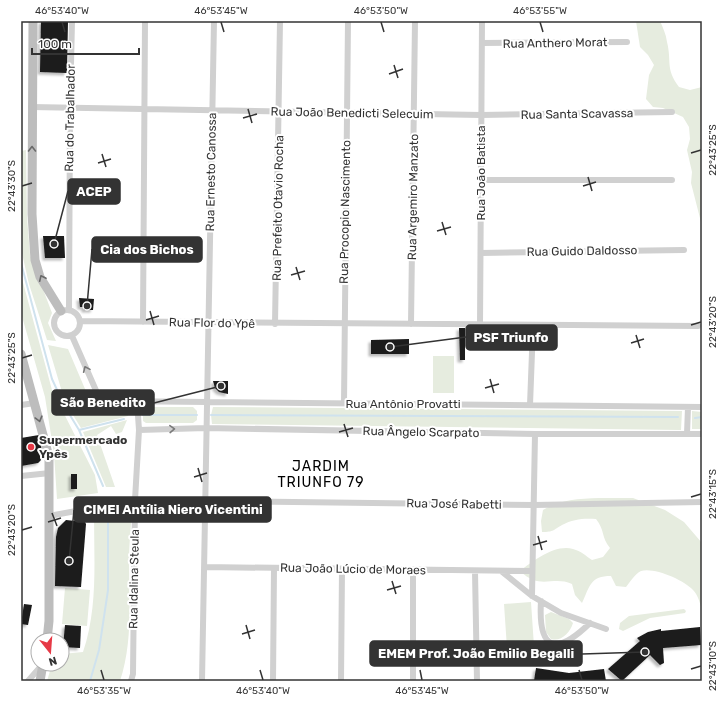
<svg xmlns="http://www.w3.org/2000/svg" width="723" height="702" font-family="Rubik,sans-serif">
  <style>
    .green { fill: #e6ecdf }
    .lines { fill: none; stroke-linecap: round; stroke-linejoin: round }
    .stream { stroke: #cfe2ee; stroke-width: 2 }
    .building { fill: #1a1a1a; filter: url(#shadow) }
    .street { stroke: #d0d0d0; stroke-width: 6 }
    .secondary { stroke: #bdbdbd; stroke-width: 9 }
    .oneway { stroke: #6a6a6a }
    .oneway2 { stroke: #7a7a7a }
    .ticks { fill: none; stroke: #333; stroke-width: 1.5 }
    .poi-dot { fill: #e63946; stroke: #fff; stroke-width: 1.5 }
    .labels { text-anchor: middle; dominant-baseline: central; stroke-width: 4; stroke-linejoin: round; paint-order: stroke }
    .street-label { font-size: 12px; fill: #333; stroke: #fff }
    .poi-label { font-size: 12px; font-weight: bold; fill: #333; stroke: #fff; text-anchor: start }
    .quarter-label { font-size: 14px; letter-spacing: 1px; fill: #000; stroke: #fff }
    .leader { fill: none; stroke: #333; stroke-width: 1.5 }
    .callout-dot { fill: #333; stroke: #fff; stroke-width: 1.5 }
    .callout { fill: #333; stroke: #333; stroke-width: 1.5 }
    .callout-label { font-size: 13px; text-anchor: middle; font-weight: bold; fill: #fff }
    .neatline { fill: none; stroke: #333; stroke-width: 1.5 }
    .ticks-label { font-size: 10px; text-anchor: middle; fill: #333 }
  </style>
  <defs>
    <filter id="shadow"><feDropShadow dx="-2.5" dy="2.5" stdDeviation="1" flood-color="#0004"/></filter>
  </defs>
  <rect width="100%" height="100%" fill="#fff"/>
  <path class="green" d="M636,21H660C663,28 666,34 667,42C672,62 665,68 679,87L690,90L702,87V226L691,183L692,172L687,150L690,139L689,127L683,117L663,108L653,107L646,99L649,75L654,65L648,55L640,47Z
    M26,150L27,217L30,255L52,313L48,323L56,341L47,340L29,284L21,249V151Z
    M21,275L52,390L95,475L98,493L57,499L54,454L45,397L21,313Z
    M48,345L68,349L91,403L103,409L121,408L128,410V416L81,428L65,402Z
    M433,356H454V393H433Z
    M146,407H193L197,411V420L193,423H146L143,421V409Z
    M213,407L682,411L681,430L212,424L211,415Z
    M692,411L702,412V429H692Z
    M127,420L122,432L116,434L111,426L97,435L115,487H106L83,432Z
    M599,498H633L665,510L684,522L702,543V610C700,603 698,595 693,590C684,580 654,567 641,571C635,574 630,582 626,587L616,586L611,576C590,576 590,586 582,603L575,595L572,584C552,575 541,591 520,571C533,561 555,544 573,549C581,551 586,556 592,560L603,557L610,548C601,537 605,530 596,519C584,518 573,519 562,525C553,530 554,532 542,532L541,521L543,510C561,499 579,499 599,498Z
    M132,509C131,526 129,544 129,561C129,601 133,642 120,681H47L52,664H62V654L83,652C98,608 94,560 94,514Z
    M65,588L90,590L87,626L62,624Z
    M531,602L535,661L508,663L504,604Z
    M684,609L686,611L685,613L650,618L623,631L619,629L620,623L629,616Z
    M551,612L569,619L573,623C570,633 561,642 551,639L546,632L545,615Z"/>
  <g class="lines">
    <path class="stream" d="M21,263L52,379L65,407L79,430L103,486
      M143,415H197
      M211,415L678,417
      M695,418L702,417
      M79,430L124,419
      M90,681L99,650L108,590V514"/>
  </g>
  <path class="building" d="M41,21H68L67,73L40,72Z
    M43,236H64L65,258H45Z
    M79,298L94,299L93,310H84V307H80Z
    M459,328H465V360H460Z
    M409,339V354H371V340Z
    M213,381H228V394L219,392L215,388Z
    M39,435L43,456L41,460L38,463L21,466V438Z
    M71,474H77V489H71Z
    M66,520L85,522L86,524L81,587L55,586L56,537L58,528Z
    M24,604L32,605L28,625L21,624Z
    M65,625L81,626L80,648L63,647Z
    M700,627L701,645L663,648L664,663L660,665L650,655L622,681L608,669L640,641L637,638L648,632L661,629V631Z
    M536,668L569,673L604,669L606,681H534Z"/>
  <g class="lines">
    <path class="street" d="M482,43L627,42
      M31,107L481,115L672,112
      M481,180H672
      M481,253L684,250
      M54 323a13 13 0 1 1 26 0a13 13 0 1 1-26 0Z
      M69,310L70,108L72,21
      M80,321L698,326
      M143,322L145,21
      M275,324L280,21
      M411,324L415,21
      M480,326L482,21
      M72,336L98,395L103,400L111,401L702,407
      M344,403L348,21
      M21,405L35,403
      M530,405L533,326
      M139,430L206,428L535,434H702
      M687,434L688,407
      M21,476L50,473
      M205,501L534,505L702,502
      M49,516L135,500
      M204,567L532,571
      M475,571L477,681
      M501,571L532,596L561,613L606,629
      M532,596L535,434
      M541,601C538,650 555,657 590,623
      M28,681L42,665
      M131,681L133,674L135,500L139,430L137,401
      M202,681L214,21
      M273,681L274,568
      M341,681L342,569
      M413,681V570"/>
    <path class="secondary" d="M33,21L32,214L35,260L40,277L61,311
      M21,354L49,457V621L47,640
      M40,681L43,664"/>
  </g>
  <defs><path id="oneway-chevron" d="M-2-3.5L2.5 0L-2 3.5" fill="none" stroke-width="1.6" stroke-linecap="round" stroke-linejoin="round"/></defs>
  <g class="oneway">
    <use href="#oneway-chevron" transform="translate(32 149) rotate(-90)"/>
    <use href="#oneway-chevron" transform="translate(42 278) rotate(-115)"/>
    <use href="#oneway-chevron" transform="translate(39 419) rotate(75)"/>
  </g>
  <g class="oneway2">
    <use href="#oneway-chevron" transform="translate(86 369) rotate(-114)"/>
    <use href="#oneway-chevron" transform="translate(172 429) rotate(-2)"/>
  </g>
  <path class="ticks" d="M62,22L65,32M221,22L224,32M381,22L384,32M540,22L543,32M394,65L398,78M389,74L403,69M248,109L252,123M243,118L257,114M691,153L701,150M102,154L106,167M98,163L111,159M588,177L592,191M22,186L32,183M583,186L596,182M442,222L446,235M437,231L451,227M296,267L300,280M291,275L305,271M150,311L154,325M146,320L159,316M691,325L701,322M636,335L640,348M631,343L644,339M22,358L32,355M490,379L494,393M485,388L499,384M344,424L348,437M339,432L353,428M198,468L202,482M194,477L207,473M691,497L701,494M52,513L57,526M48,522L61,518M22,530L32,527M538,536L542,550M533,545L547,541M392,581L396,594M387,590L401,586M246,625L250,639M242,634L255,630M691,669L701,666M101,670L104,680M260,670L263,680M420,670L422,680M579,670L582,680"/>
  <circle class="poi-dot" cx="31" cy="447" r="4"/>
  <g class="labels">
    <g class="street-label">
      <text transform="translate(555 43) rotate(-1)">Rua Anthero Morat</text>
      <text transform="translate(352 113) rotate(1)">Rua João Benedicti Selecuim</text>
      <text transform="translate(577 114) rotate(-1)">Rua Santa Scavassa</text>
      <text transform="translate(70 118) rotate(-89)">Rua do Trabalhador</text>
      <text transform="translate(211 172) rotate(-89)">Rua Ernesto Canossa</text>
      <text transform="translate(481 173) rotate(-90)">Rua João Batista</text>
      <text transform="translate(413 197) rotate(-89)">Rua Argemiro Manzato</text>
      <text transform="translate(278 208) rotate(-89)">Rua Prefeito Otavio Rocha</text>
      <text transform="translate(345 212) rotate(-89)">Rua Procopio Nascimento</text>
      <text transform="translate(582 251) rotate(-1)">Rua Guido Daldosso</text>
      <text transform="translate(212 323) rotate(1)">Rua Flor do Ypê</text>
      <text x="403" y="404">Rua Antônio Provatti</text>
      <text transform="translate(421 432) rotate(1)">Rua Ângelo Scarpato</text>
      <text transform="translate(454 504) rotate(1)">Rua José Rabetti</text>
      <text transform="translate(353 569) rotate(1)">Rua João Lúcio de Moraes</text>
      <text transform="translate(134 579) rotate(-89)">Rua Idalina Steula</text>
    </g>
    <g class="poi-label">
      <text x="39" y="440">Supermercado<tspan x="39" dy="14">Ypês</tspan></text>
    </g>
    <g class="quarter-label">
      <text x="321" y="466">JARDIM<tspan x="321" dy="16">TRIUNFO 79</tspan></text>
    </g>
  </g>
  <path class="leader" d="M54 244L68 191M87 306L92 249M390 347L466 337M221 386L154 403M69 561L74 510M645 652L582 654"/>
  <g class="callout-dot">
    <circle cx="54" cy="244" r="4"/>
    <circle cx="87" cy="306" r="4"/>
    <circle cx="390" cy="347" r="4"/>
    <circle cx="221" cy="386" r="4"/>
    <circle cx="69" cy="561" r="4"/>
    <circle cx="645" cy="652" r="4"/>
  </g>
  <g class="callout">
    <rect x="68" y="179" width="52" height="25" rx="4"/>
    <rect x="92" y="237" width="110" height="25" rx="4"/>
    <rect x="466" y="325" width="91" height="25" rx="4"/>
    <rect x="52" y="390" width="102" height="25" rx="4"/>
    <rect x="74" y="497" width="197" height="25" rx="4"/>
    <rect x="370" y="641" width="212" height="25" rx="4"/>
  </g>
  <g class="callout-label">
    <text x="94" y="196">ACEP</text>
    <text x="147" y="254">Cia dos Bichos</text>
    <text x="511" y="342">PSF Triunfo</text>
    <text x="103" y="407">São Benedito</text>
    <text x="173" y="514">CIMEI Antília Niero Vicentini</text>
    <text x="476" y="658">EMEM Prof. João Emilio Begalli</text>
  </g>
  <rect width="723" height="702" fill="none" stroke="#ffffff" stroke-width="44"/>
  <g transform="translate(50 652) rotate(163)"><circle r="19" fill="#ffffff" stroke="#adadad"/>
  <path d="M0-3L7 15L0 10L-7 15Z" fill="#e63946"/>
  <text y="-6" font-size="11" font-weight="bold" text-anchor="middle" fill="#333333">N</text>
  </g>
  <path d="M32 48v6h107v-6" fill="none" stroke="#333333" stroke-width="2"/>
  <text x="38" y="48" font-size="12" fill="#333333" stroke="#ffffff" stroke-width="3" paint-order="stroke">100 m</text>
  <rect x="22" y="22" width="679" height="658" class="neatline"/>
  <g class="ticks-label">
    <text x="62" y="14">46°53'40"W</text>
    <text x="221" y="14">46°53'45"W</text>
    <text x="381" y="14">46°53'50"W</text>
    <text x="540" y="14">46°53'55"W</text>
    <text transform="translate(712 150) rotate(-90)" y="4">22°43'25"S</text>
    <text transform="translate(11 186) rotate(-90)" y="4">22°43'30"S</text>
    <text transform="translate(712 322) rotate(-90)" y="4">22°43'20"S</text>
    <text transform="translate(11 358) rotate(-90)" y="4">22°43'25"S</text>
    <text transform="translate(712 494) rotate(-90)" y="4">22°43'15"S</text>
    <text transform="translate(11 530) rotate(-90)" y="4">22°43'20"S</text>
    <text transform="translate(712 666) rotate(-90)" y="4">22°43'10"S</text>
    <text x="104" y="694">46°53'35"W</text>
    <text x="263" y="694">46°53'40"W</text>
    <text x="422" y="694">46°53'45"W</text>
    <text x="582" y="694">46°53'50"W</text>
  </g>
</svg>
